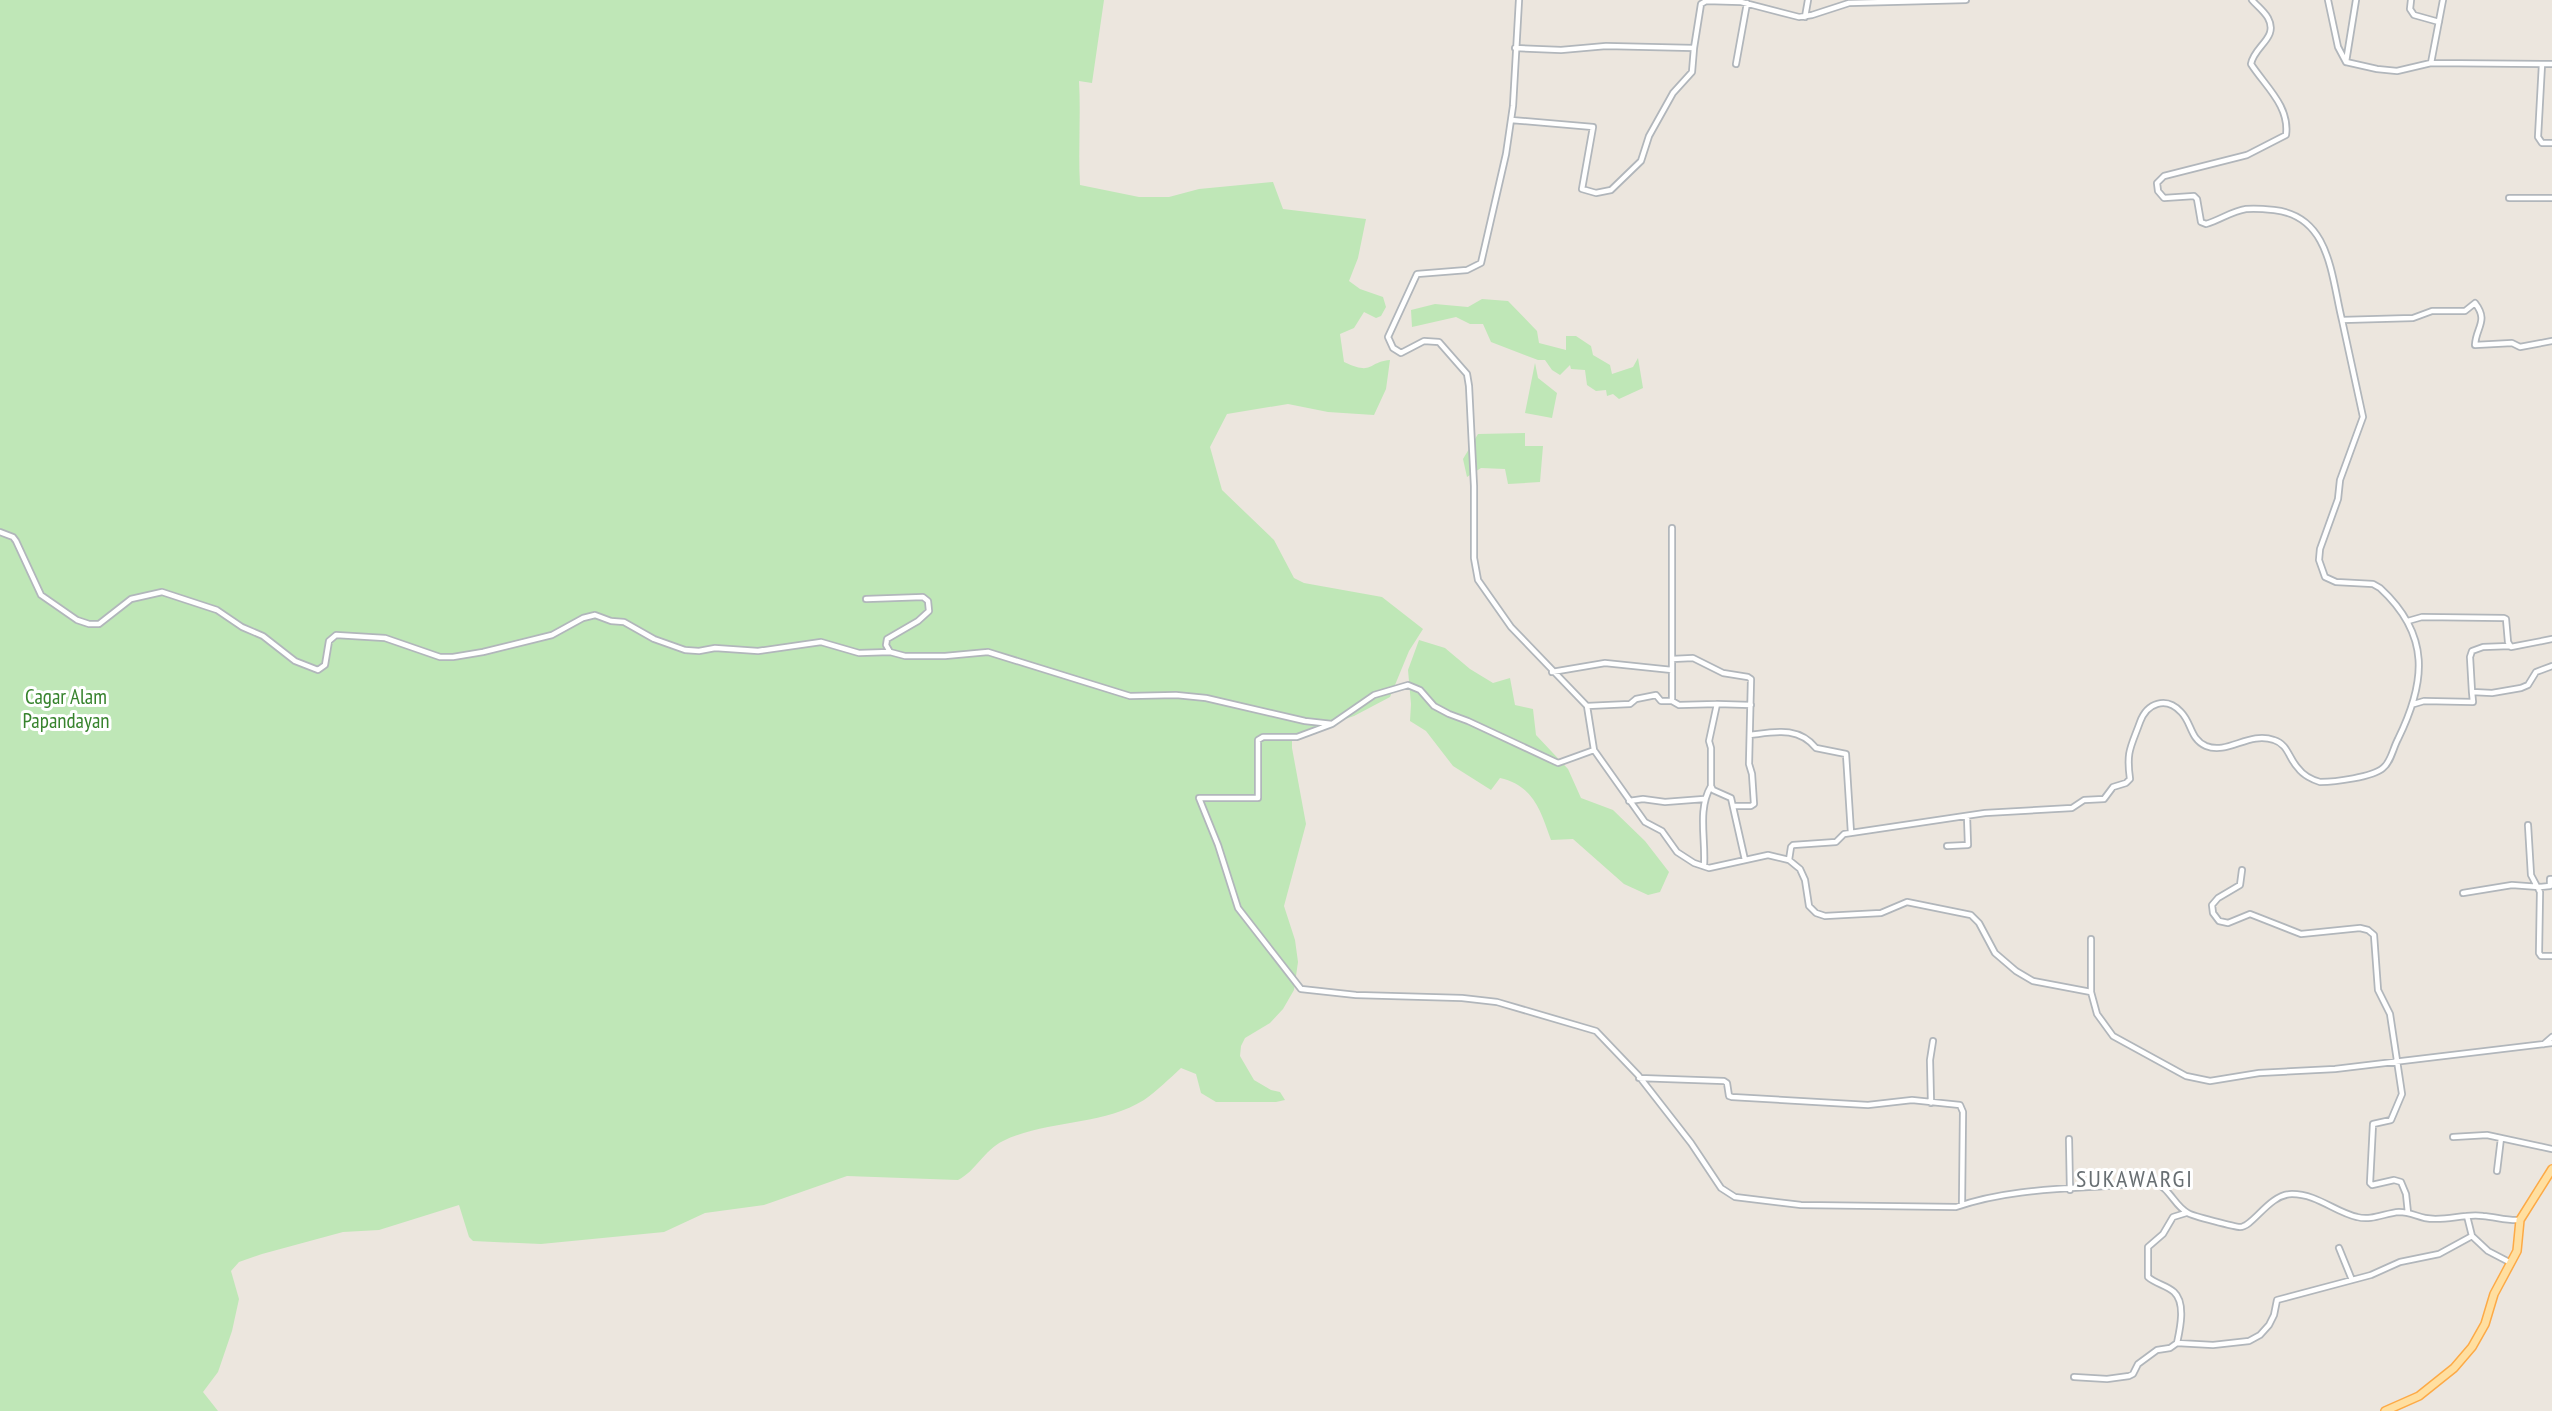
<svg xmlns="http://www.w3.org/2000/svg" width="2552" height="1411" font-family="'PT Sans Narrow',sans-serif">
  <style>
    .green { fill: #bfe7b7 }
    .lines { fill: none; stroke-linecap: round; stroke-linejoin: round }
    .street-casing { stroke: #b1b6bb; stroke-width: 8 }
    .primary-casing { stroke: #fdaa46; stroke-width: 10 }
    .street { stroke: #fff; stroke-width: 4.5 }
    .primary { stroke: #ffdfa0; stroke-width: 7 }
    .labels { text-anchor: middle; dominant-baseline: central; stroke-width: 6; stroke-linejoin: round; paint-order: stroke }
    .park-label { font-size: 21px; fill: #37832d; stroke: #fff }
    .quarter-label { font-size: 24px; letter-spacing: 2px; fill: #686f73; stroke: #fff }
  </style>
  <rect width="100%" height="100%" fill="#ece6de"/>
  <path class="green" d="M0,0H1104L1092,83L1079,81C1081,116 1078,150 1080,185L1139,197H1169L1199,189L1273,182L1283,209L1366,219L1358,258L1349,281L1360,289L1383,297L1386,307L1381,316L1376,318L1364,312L1354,328L1340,334L1344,362C1374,376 1367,362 1390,360L1386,389L1374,415L1328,412L1288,404L1227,414L1210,447L1222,490L1274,540L1294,578L1304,583L1382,597L1423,629L1409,651L1390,697L1354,716L1292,737V748L1306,824L1284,906L1295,940L1298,962L1294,990L1283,1009L1270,1023L1245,1038L1241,1046L1240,1056L1254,1080L1271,1090L1280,1092L1285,1100L1276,1102H1216L1201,1093L1196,1074L1181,1068C1169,1079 1157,1091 1144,1100C1102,1126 1046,1120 1003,1141C984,1150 976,1171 958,1180L847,1176L764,1205L705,1213L664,1232L541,1244L473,1241L469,1237L459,1205L379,1230L343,1232L262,1254L239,1262L231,1271L239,1299L232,1331L218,1372L203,1392L218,1411H0Z
    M1482,299L1508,301L1537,331L1539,343L1566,350V336H1576L1591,346L1593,355L1610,365L1612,374L1633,367L1638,358L1643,388L1619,399L1613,394L1607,396L1606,390L1596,391L1587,385L1585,370L1571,369L1570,365L1560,375L1552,370L1545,360H1538L1491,342L1483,324H1470L1456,317L1412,327L1411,310L1435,304L1468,307Z
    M1535,363L1538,378L1557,393L1552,418L1525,413Z
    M1525,433V446H1543L1540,482L1508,484L1505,469L1481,468L1467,477L1463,459L1478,434Z
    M1419,640L1445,648L1470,669L1493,683L1510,678L1515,705L1533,709L1536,735L1568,769L1581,798L1613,810L1645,841L1669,872L1660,892L1648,895L1624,884L1573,839L1551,840C1540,810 1534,786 1500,778L1491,790L1453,766L1426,731L1410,721L1411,704L1408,670Z"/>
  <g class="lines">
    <defs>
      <path id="street" d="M1519,0L1513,106L1506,154L1481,263L1467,270L1417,274L1388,337L1393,348L1401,353L1424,341L1439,342L1467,374L1469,386L1474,486V558L1478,580L1511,627L1587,706L1594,750
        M2252,0C2257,6 2264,11 2268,18C2279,38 2254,46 2251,64C2265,86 2290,106 2286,135L2247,155L2164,176L2157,183L2158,191L2164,198L2194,196L2197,199L2201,222L2206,224C2220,220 2232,211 2246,209C2255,208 2265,209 2274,210C2330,216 2331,275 2342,320
        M2328,0L2338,47L2346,62
        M2356,0L2346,62L2377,69L2397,71L2431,63L2552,64
        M2411,0L2410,9L2414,15L2439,22
        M1805,17L1808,0
        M1515,48L1561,50L1606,46L1694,48L1701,4L1706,1L1741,2L1799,17L1812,15L1849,3L1966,0
        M2431,63L2443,0
        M1736,64L1747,3
        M2542,64L2538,137L2542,143H2552
        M1511,120L1593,127L1582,189L1596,193L1611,190L1641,161L1649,136L1673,93L1692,72L1694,48
        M2509,198H2552
        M1672,528V701L1679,705L1717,704L1709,741L1711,748V786L1713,790L1731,798L1745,860
        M0,532L13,537L16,541L41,595L77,620L89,624H99L131,599L162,592L217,610L242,627L263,636L295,661L318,670L325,665L329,641L336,635L385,638L440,657H453L483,652L552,635L583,618L595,615L611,621L624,622L654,639L685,650L699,651L715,648L758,651L821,642L859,653L890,652L905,656H945L988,652L1130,696L1176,695L1206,698L1305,721L1332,724L1374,695L1408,685L1420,690L1434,706L1449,714L1468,721L1558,763L1594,750L1645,822L1662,831L1677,852L1694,863L1709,868L1768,855L1789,860L1800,869L1805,880L1809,906L1816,913L1825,916L1881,913L1907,902L1971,915L1979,923L1995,953L2016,971L2033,981L2091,992L2097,1014L2113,1036L2186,1076L2210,1081L2259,1073L2335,1069L2552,1043
        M866,599L923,597L928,601L929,611L918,621L887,639L886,645L890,652
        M2408,621L2422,617L2504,618L2506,619L2508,642L2511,647L2552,639
        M1672,659L1693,658L1723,673L1748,677L1751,679L1749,764L1752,774L1754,804L1751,806H1734
        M1552,672L1605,663L1672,670
        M2472,692L2470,657L2472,651L2483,647L2510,646
        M1717,704L1751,705
        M2414,704L2424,701L2473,702L2472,692L2492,693L2521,688L2528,685L2536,672L2552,666
        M1587,706L1630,704L1636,699L1656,695L1661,701H1672
        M1332,724L1297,737H1263L1258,740V798H1199L1218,845L1238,908L1301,989L1356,995L1462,998L1497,1002L1596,1031L1638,1075L1691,1143L1721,1188L1735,1197L1801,1205L1956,1207C2018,1185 2089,1190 2153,1182C2170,1187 2174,1206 2188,1213C2192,1216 2236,1227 2240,1227C2253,1227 2269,1194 2292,1194C2317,1194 2335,1212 2357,1217C2372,1221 2385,1213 2399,1212C2409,1212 2416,1216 2425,1218C2445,1222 2464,1213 2483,1216C2496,1217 2507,1221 2520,1220
        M1750,735C1775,732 1798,726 1816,748L1846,754L1851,833
        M1629,801L1643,799L1665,802L1704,799
        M2528,825L2531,875L2540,892L2539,953L2541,956H2552
        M1947,846L1968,845L1967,816
        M1789,860L1791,847L1793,845L1836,842L1844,834L1985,813L2072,808L2084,800L2104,799L2113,787L2126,783L2130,779C2126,751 2131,747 2140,722C2147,703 2166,696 2181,712C2192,723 2190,739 2206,746C2228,755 2249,731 2274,740C2288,744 2289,759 2298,768C2303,775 2313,780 2320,782C2335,782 2373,777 2383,768C2391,762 2393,748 2398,739C2426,682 2431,635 2380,588L2373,584L2336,582L2325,577L2319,560L2320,549L2338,499L2340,480L2363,417L2342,320L2413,318L2432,311H2465L2475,303C2489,321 2476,327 2475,345L2512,343L2520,347L2552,341
        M1704,866C1706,839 1697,810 1711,786
        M2242,870L2240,885L2218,898L2212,905L2213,913L2219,921L2228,923L2250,914L2301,934L2360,928L2368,930L2374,935L2378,990L2390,1014L2402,1094L2391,1120L2373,1124L2370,1183L2372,1185L2394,1180L2401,1182L2406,1194L2408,1213
        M2463,893L2512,885L2539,887L2550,886V879H2552
        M2091,992V939
        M2544,1044L2552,1037
        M1639,1078L1724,1081L1727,1083L1729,1096L1732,1097L1868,1105L1912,1100L1960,1105L1963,1112L1962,1204
        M1931,1103L1930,1060L1933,1041
        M2453,1137L2487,1135L2552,1149
        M2069,1139L2070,1190
        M2497,1171L2501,1138
        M2472,1236L2488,1251L2511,1263
        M2339,1248L2352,1280
        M2177,1343C2180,1329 2186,1303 2174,1292C2166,1285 2156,1284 2148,1277V1247L2163,1234L2173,1217L2186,1213
        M2074,1377L2107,1379L2129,1376L2133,1374L2138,1364L2157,1350L2170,1348L2177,1343L2213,1345L2249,1341L2260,1335L2269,1325L2274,1315L2277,1300L2371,1275L2400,1262L2439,1254L2472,1236L2467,1216"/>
      <path id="primary" d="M2385,1411L2419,1396L2454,1368L2472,1347L2485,1324L2494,1294L2517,1251L2520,1220L2552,1169"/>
    </defs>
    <use href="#street" class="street-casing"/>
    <use href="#primary" class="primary-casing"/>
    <use href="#street" class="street"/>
    <use href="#primary" class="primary"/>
  </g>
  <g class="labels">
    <g class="park-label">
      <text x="66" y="696">Cagar Alam<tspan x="66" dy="24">Papandayan</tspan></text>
    </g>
    <g class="quarter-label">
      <text x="2135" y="1178">SUKAWARGI</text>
    </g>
  </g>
</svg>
